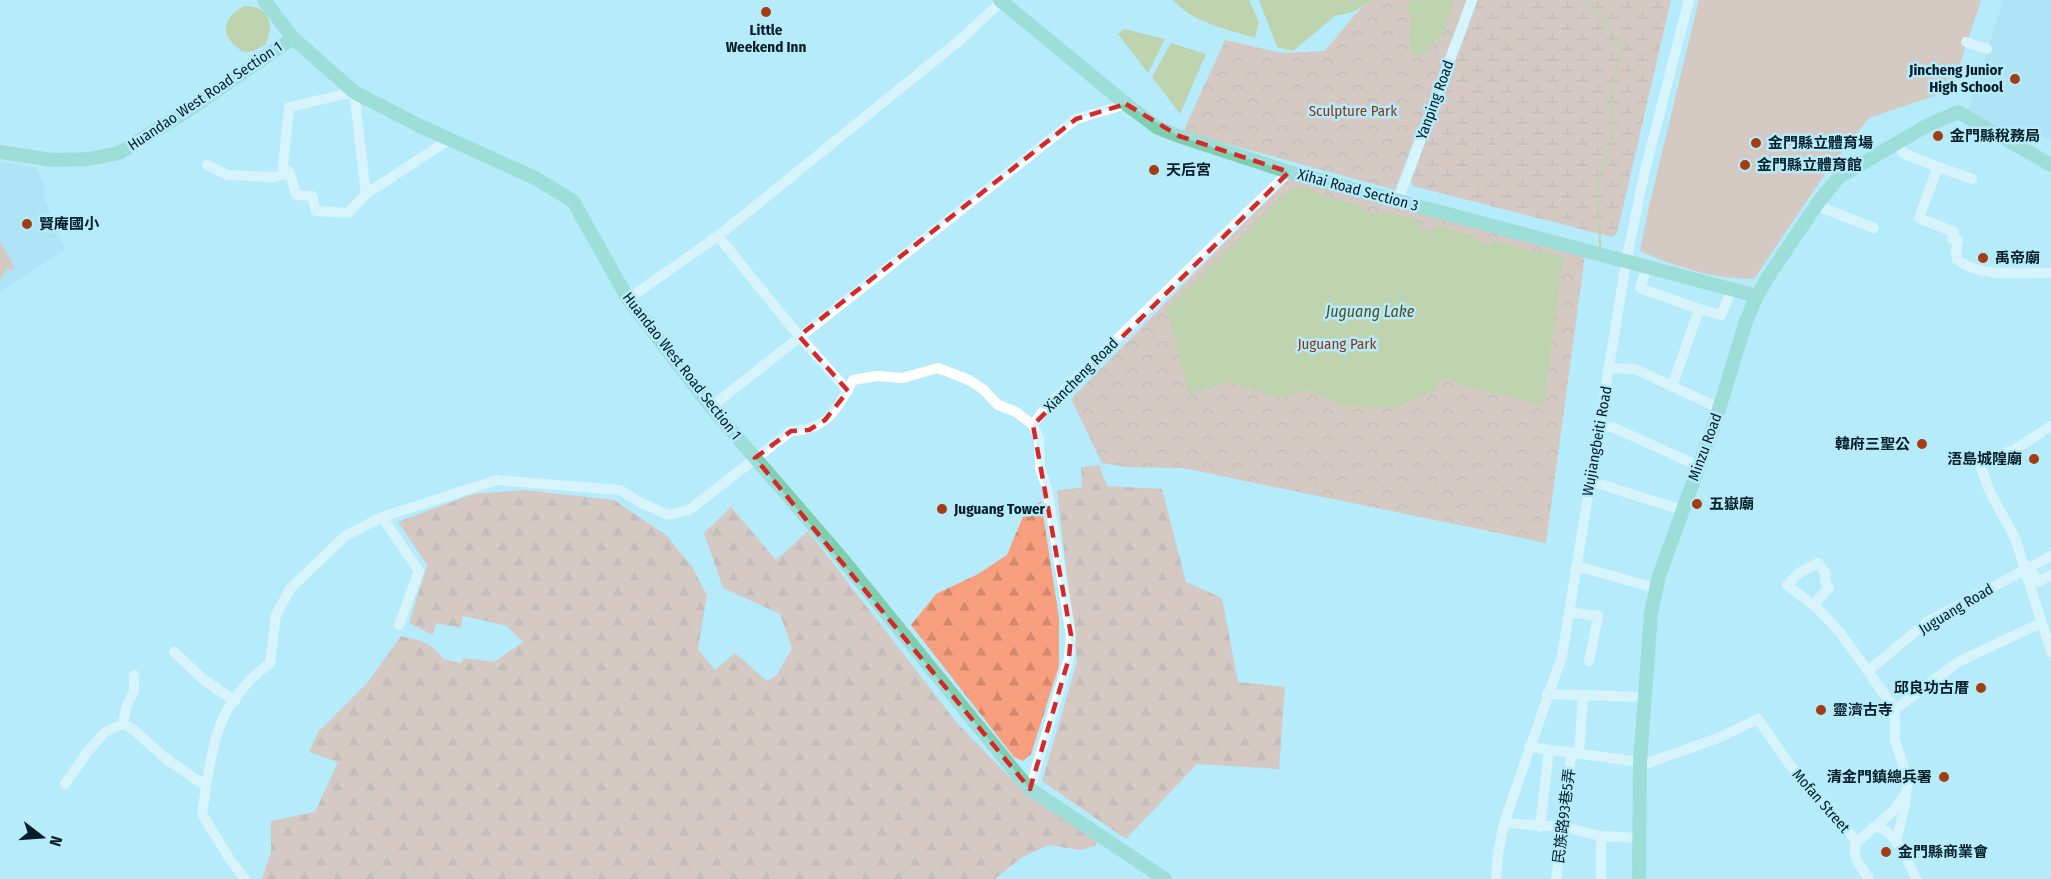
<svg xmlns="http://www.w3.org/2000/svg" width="2051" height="879" font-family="'Fira Sans Condensed','Noto Sans TC',sans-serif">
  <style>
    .built { fill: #a4dcf0 }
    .forest { fill: url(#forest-firs) }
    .wetland { fill: url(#wetland-marsh) }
    .park { fill: url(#park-crowns) }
    .garden { fill: #f89f7f }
    .water { fill: #c8b852 }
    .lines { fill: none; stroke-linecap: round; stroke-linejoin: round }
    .stream { stroke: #c8b852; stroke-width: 2 }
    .minor { stroke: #fff; stroke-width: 10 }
    .major { stroke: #7fcfae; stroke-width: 14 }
    .marked { fill: none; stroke: #d62828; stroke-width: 4.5; stroke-dasharray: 12 8; stroke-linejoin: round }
    .poi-dot { fill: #a33e12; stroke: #b6ebfc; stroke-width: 2 }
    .labels { text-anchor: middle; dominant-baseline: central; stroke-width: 5; stroke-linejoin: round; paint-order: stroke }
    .poi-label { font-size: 15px; font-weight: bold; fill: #011e27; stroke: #b6ebfc; text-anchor: start }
    .street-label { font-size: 15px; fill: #011e27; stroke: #b6ebfc }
    .park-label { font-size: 15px; fill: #8b3715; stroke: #b6ebfc }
    .water-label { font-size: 16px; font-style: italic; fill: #544d22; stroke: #b6ebfc }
  </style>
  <defs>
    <pattern id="forest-firs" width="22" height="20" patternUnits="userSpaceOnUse" patternTransform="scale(1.5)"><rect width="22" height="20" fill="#f89f7f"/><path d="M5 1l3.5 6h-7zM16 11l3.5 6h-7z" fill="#d3886e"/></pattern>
    <pattern id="wetland-marsh" width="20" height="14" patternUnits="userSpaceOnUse" patternTransform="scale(1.5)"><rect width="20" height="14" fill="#f89f7f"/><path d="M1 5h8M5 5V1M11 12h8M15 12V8" fill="none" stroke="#d3886e"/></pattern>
    <pattern id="park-crowns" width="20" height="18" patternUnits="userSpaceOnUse" patternTransform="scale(1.5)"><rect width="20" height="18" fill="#f89f7f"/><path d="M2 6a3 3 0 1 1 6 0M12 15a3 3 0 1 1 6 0" fill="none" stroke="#d3886e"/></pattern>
  </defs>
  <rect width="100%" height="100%" fill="#b6ebfc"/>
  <path class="built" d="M2003,0H2051V140L2016,129L2014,135L1969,110Z
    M0,162L36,167L44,185V198L65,250L0,292Z"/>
  <path class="forest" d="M1099,465L1107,486L1162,489L1186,582L1222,598L1238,682L1285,687L1279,769L1197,764L1126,839L1042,781L1077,662L1057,491L1082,487L1081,467Z
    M524,490L614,500L666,535L692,567L707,595L698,649L715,670L735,653L767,681L777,675L792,648L780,614L723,588L704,533L731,507L776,560L808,531L957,723L1028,796L1098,840L1095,846L1080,850L1049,845L1021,858L995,879H262L271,852V821L315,812L338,762L309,752L318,732L368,682L401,636C419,640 433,643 443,659L461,663L464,658L494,662L523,642L507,626L463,616L461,628L436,623L433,635L409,623L427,565L398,522L473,494Z
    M1041,501L1059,618V666L1031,754L1023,761L1014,757L911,625L936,594L978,574L1007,555L1024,514Z"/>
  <path class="wetland" d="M1478,0H1671L1617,233L1612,237L1413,186L1411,181Z"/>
  <path class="park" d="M1371,0H1467L1395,190L1183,132L1225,40L1282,53L1325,51L1357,12Z
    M1291,175L1585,255L1546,543L1183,468L1125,467L1102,463L1071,399Z"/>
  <path class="garden" d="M1699,0H1981L1951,90L1869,118L1829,168L1754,279C1714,279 1676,267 1640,251L1650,202Z
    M0,241L15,268L10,271L8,268L0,280Z"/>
  <path class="water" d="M1173,0H1249L1259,22L1255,38C1227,29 1193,23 1173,0Z
    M1259,0H1373L1353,12L1335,16L1293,51L1277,47Z
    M1410,0H1454L1443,34L1420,57L1412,53L1409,41L1412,15L1405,11Z
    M244,6C268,5 276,24 265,45C260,47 253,52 247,52C242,52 241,51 238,48C218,34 225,16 244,6Z
    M1124,29L1165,39L1148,73L1118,34Z
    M1171,43L1206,54L1180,114L1152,77Z
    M1303,187L1314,190L1317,194L1362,206C1366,220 1379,210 1389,213C1397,215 1405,216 1413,219C1422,223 1418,228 1432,231L1439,226L1474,236L1476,240L1485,245L1495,241L1539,253L1542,251L1563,256L1544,405L1461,386L1451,379L1439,380L1435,391L1395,407L1344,406L1307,389L1279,398L1227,382L1189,395L1167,309L1284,194L1294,188Z"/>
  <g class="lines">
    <path class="stream" d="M1590,0L1613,33L1622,52L1611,91L1612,143L1598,180L1600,246"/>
    <path class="minor" d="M1966,42L1987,49
      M1897,142L1903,153L1938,167L1919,218L1954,232L1952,239L1958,240L1956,251L1957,260C1984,279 2020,272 2051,273
      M207,165L228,175L274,177L290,173L296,195L312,196L316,211L348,213L366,194
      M1938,167L1972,179
      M290,173L283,167L289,107L354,92L366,194L450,139
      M1398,200L1472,0
      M1817,204L1825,209L1874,228
      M718,236L799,336L848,391
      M1647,267L1640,288L1699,309
      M628,299L718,236L960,40L1002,1
      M1609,368L1635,369L1719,408
      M1672,387L1699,309L1721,315L1732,289
      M711,407L1076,119L1126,104
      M2051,426L2014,450L1989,458L1980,464L1989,490L2015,538L2051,652
      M1599,427H1612L1699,466
      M1590,481L1682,510
      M382,517L419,571L399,625
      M1576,566L1656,588
      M2030,566L2038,582L2051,575
      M1813,605L1829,588L1825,581L1826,574L1818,563L1799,573L1787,585L1817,608L1839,631L1895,709V740L1908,780L1905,805L1896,842
      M1569,612L1598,616L1589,661
      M174,652L204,680L235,701
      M1868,671L1927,622L2051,556
      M134,675V691L126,707L123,724L134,730L165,758L206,786
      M1547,694L1643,697
      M1895,709L1958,662L2041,623
      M1529,747L1648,763L1718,738L1758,719L1789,764L1857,842
      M1579,754L1583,696
      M65,784L89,750L105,732L123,724
      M1030,789L1069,658L1071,635L1047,488L1040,468L1039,438L1033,425
      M1504,823L1564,827L1601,836L1638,838
      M1540,827L1549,750
      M1873,827C1894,826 1909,863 1916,879
      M1601,836V879
      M245,879L229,858L202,814C207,782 212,734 229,707C239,691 255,674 270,663L276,615L290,589L345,536L382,517L497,480L620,490L641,503L668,515L689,510L791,431C826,430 838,409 853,380L877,376L903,378L938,368L969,380L984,390L998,405L1016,412L1033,425L1043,411L1289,172
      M1496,879L1498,853L1504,823L1562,656L1626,262L1645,170L1689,0
      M1556,879L1564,827L1571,753
      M1869,879C1862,868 1849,856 1857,842L1892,812L1906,793"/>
    <path class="major" d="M264,0L293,38L354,92L418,125L535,178L573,201L628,299L711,407L839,555L1021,779L1030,789L1165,879
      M1000,0L1126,104L1158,128L1179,136L1289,172L1757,296
      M0,152L52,160L89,159L119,153L187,111L293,38
      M1639,879L1640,763L1651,613L1659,576L1715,422L1746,321L1757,296L1768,277L1817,204L1839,177L1928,125L1958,112L2051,165"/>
  </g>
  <path d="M0 0H2051V879H0ZM1126,104L1179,136L1289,172L1033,425L1071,635L1069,658L1030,789L755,458L791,431L809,430L825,420L848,391L799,336L1076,119Z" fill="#b6ebfc" fill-opacity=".55" fill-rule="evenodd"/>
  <path class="marked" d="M1126,104L1179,136L1289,172L1033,425L1071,635L1069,658L1030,789L755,458L791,431L809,430L825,420L848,391L799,336L1076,119Z"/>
  <g class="poi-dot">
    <circle cx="766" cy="12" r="6"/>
    <circle cx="2015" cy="79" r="6"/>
    <circle cx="1938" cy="136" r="6"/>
    <circle cx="1756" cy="143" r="6"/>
    <circle cx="1745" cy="165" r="6"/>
    <circle cx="1154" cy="170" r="6"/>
    <circle cx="27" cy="224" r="6"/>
    <circle cx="1983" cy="258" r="6"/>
    <circle cx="1922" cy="444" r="6"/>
    <circle cx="2034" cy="459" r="6"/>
    <circle cx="1697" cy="504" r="6"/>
    <circle cx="942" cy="509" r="6"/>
    <circle cx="1981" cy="688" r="6"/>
    <circle cx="1821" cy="710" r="6"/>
    <circle cx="1944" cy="777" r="6"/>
    <circle cx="1886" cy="852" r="6"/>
  </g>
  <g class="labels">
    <g class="poi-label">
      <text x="766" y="30" text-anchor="middle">Little<tspan x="766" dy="17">Weekend Inn</tspan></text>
      <text x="2003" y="70" text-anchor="end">Jincheng Junior<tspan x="2003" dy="17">High School</tspan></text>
      <text x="1950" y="136">金門縣稅務局</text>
      <text x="1768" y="143">金門縣立體育場</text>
      <text x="1757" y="165">金門縣立體育館</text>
      <text x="1166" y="170">天后宮</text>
      <text x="39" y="224">賢庵國小</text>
      <text x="1995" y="258">禹帝廟</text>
      <text x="1910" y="444" text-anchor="end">韓府三聖公</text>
      <text x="2022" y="459" text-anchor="end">浯島城隍廟</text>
      <text x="1709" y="504">五嶽廟</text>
      <text x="954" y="509">Juguang Tower</text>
      <text x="1969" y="688" text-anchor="end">邱良功古厝</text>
      <text x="1833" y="710">靈濟古寺</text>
      <text x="1932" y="777" text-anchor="end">清金門鎮總兵署</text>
      <text x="1898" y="852">金門縣商業會</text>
    </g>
    <g class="street-label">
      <text transform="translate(205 96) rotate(-34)">Huandao West Road Section 1</text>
      <text transform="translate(1435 100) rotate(-70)">Yanping Road</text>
      <text transform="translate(1358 190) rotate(15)">Xihai Road Section 3</text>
      <text transform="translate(682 366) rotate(52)">Huandao West Road Section 1</text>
      <text transform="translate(1081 375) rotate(-45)">Xiancheng Road</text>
      <text transform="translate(1597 441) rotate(-80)">Wujiangbeiti Road</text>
      <text transform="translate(1705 447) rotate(-70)">Minzu Road</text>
      <text transform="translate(1956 609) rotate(-31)">Juguang Road</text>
      <text transform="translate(1821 801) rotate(49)">Mofan Street</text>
      <text transform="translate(1564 816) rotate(-83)">民族路93巷5弄</text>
    </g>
    <g class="park-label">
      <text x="1353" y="111">Sculpture Park</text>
      <text x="1337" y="344">Juguang Park</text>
    </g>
    <g class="water-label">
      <text x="1370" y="311">Juguang Lake</text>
    </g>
  </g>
  <g transform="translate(42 837) rotate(107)" stroke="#b6ebfc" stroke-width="4.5" paint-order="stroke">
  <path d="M0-4.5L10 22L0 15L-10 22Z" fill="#011e27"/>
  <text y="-9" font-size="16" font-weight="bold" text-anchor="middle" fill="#011e27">N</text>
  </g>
</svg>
